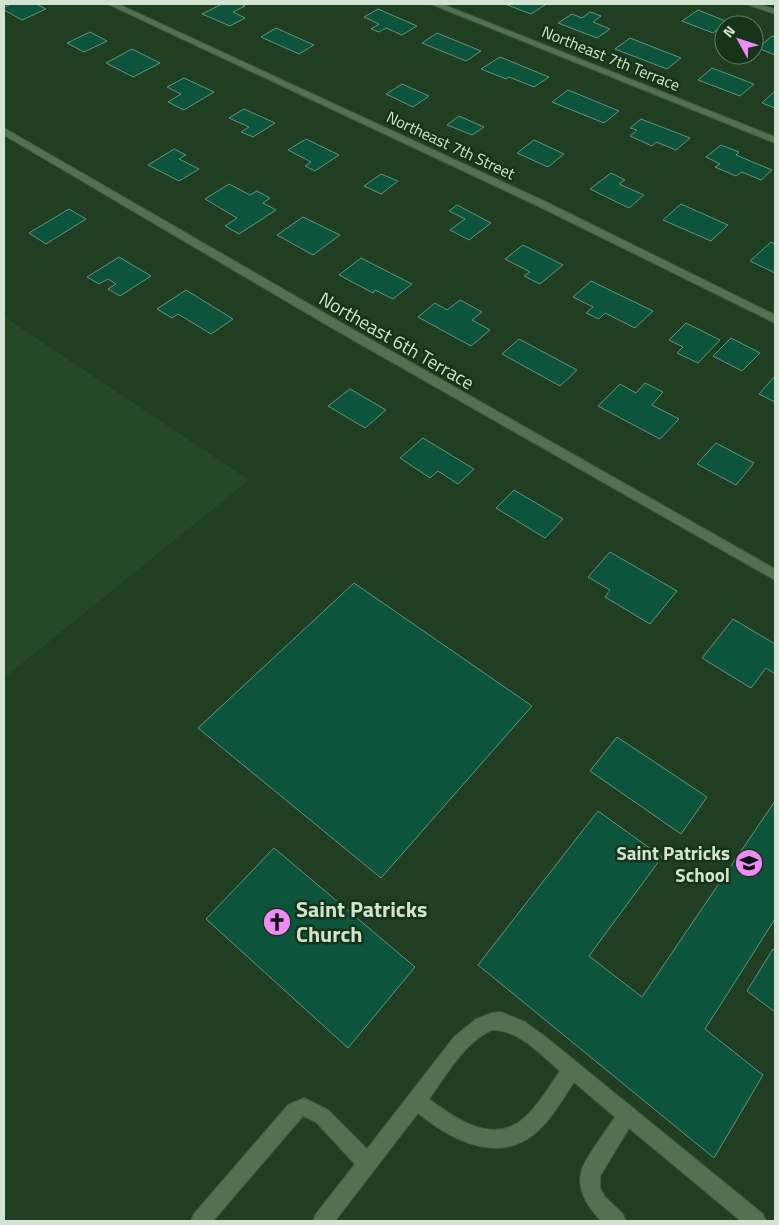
<svg xmlns="http://www.w3.org/2000/svg" width="779" height="1225" font-family="'Titillium Web',sans-serif">
  <style>
    .built { fill: #254826 }
    .building { fill: #0d543c; stroke: #63937d }
    .lines { fill: none; stroke-linecap: round; stroke-linejoin: round }
    .service-casing { stroke: #405a40; stroke-width: 2 }
    .minor-casing { stroke: #405a40; stroke-width: 2 }
    .service { fill: #517150; fill-rule: evenodd }
    .minor { fill: #517150; fill-rule: evenodd }
    .labels { text-anchor: middle; dominant-baseline: central; stroke-width: 5; stroke-linejoin: round; paint-order: stroke }
    .far-street-label { font-size: 16px; fill: #d2e3d1; stroke: #163417 }
    .street-label { font-size: 19px; fill: #d2e3d1; stroke: #163417 }
    .poi-label { font-size: 19px; font-weight: bold; fill: #d2e3d1; stroke: #163417; text-anchor: end }
    .near-poi-label { font-size: 22px; font-weight: bold; fill: #d2e3d1; stroke: #163417; text-anchor: start }
  </style>
  <rect width="100%" height="100%" fill="#203e21"/>
  <path class="built" d="M4,317L249,480L4,678Z"/>
  <path class="building" d="M12,4H36L46,9L22,20L4,10V7Z
    M222,4H240L245,6L233,12L245,18L230,26L202,14Z
    M505,4H542L545,5L531,14Z
    M378,9L417,26L402,35L386,28L379,32L371,29L379,24L364,17Z
    M698,10L728,22L713,33L682,21Z
    M590,12L601,16L593,22L610,29L597,38L558,23L572,14L582,18Z
    M276,28L314,45L299,54L261,37Z
    M90,32L107,41L84,52L67,43Z
    M437,33L481,51L466,61L422,43Z
    M772,36L775,37V55L758,48Z
    M630,38L681,58L667,69L615,49Z
    M132,49L160,63L133,77L106,63Z
    M500,57L549,77L534,87L509,77L506,79L481,69Z
    M712,68L754,84L740,96L698,80Z
    M184,78L214,92L184,110L168,102L181,94L167,87Z
    M402,84L429,96L413,107L386,94Z
    M568,90L619,111L604,123L552,102Z
    M775,91V108L762,103Z
    M244,109L275,123L253,137L241,132L249,127L229,118Z
    M459,116L484,127L472,135L447,125Z
    M641,119L690,138L676,150L656,142L652,146L630,136L637,130L630,128Z
    M306,139L339,155L315,171L305,166L311,162L288,150Z
    M534,140L564,154L548,167L517,153Z
    M721,145L739,152L736,155L772,170L761,180L742,172L736,176L715,167L720,164L706,157Z
    M174,149L186,155L179,159L199,169L179,181L148,165Z
    M611,173L625,180L619,184L644,195L629,208L590,189Z
    M381,174L398,181L381,194L364,186Z
    M229,184L250,195L257,191L270,198L263,203L276,210L239,234L225,226L237,218L205,199Z
    M681,204L728,225L711,241L663,220Z
    M457,205L491,223L469,240L450,230L465,219L449,211Z
    M69,209L86,219L46,244L29,233Z
    M303,217L340,235L313,255L277,235Z
    M771,242L775,244V273L750,261Z
    M523,245L563,265L540,284L524,276L530,272L505,259Z
    M119,257L151,276L120,296L108,289L116,284L108,279L99,284L87,277Z
    M361,258L412,284L393,299L375,290L373,293L339,275Z
    M591,281L653,311L635,328L605,313L599,319L586,313L593,307L573,297Z
    M186,290L233,319L211,334L178,314L172,318L157,309Z
    M460,300L482,312L472,320L490,330L471,346L418,317L435,303L447,310Z
    M686,323L720,340L698,363L677,353L683,347L669,340Z
    M731,338L760,353L742,371L713,356Z
    M519,339L577,370L560,386L502,354Z
    M775,376V402L759,394Z
    M645,383L663,392L652,405L679,419L660,439L598,406L620,384L636,393Z
    M350,389L386,410L365,428L328,406Z
    M423,438L474,469L458,484L438,471L430,478L400,458Z
    M716,443L754,463L736,485L697,464Z
    M514,490L563,519L545,538L496,508Z
    M610,552L677,591L650,624L605,597L610,590L588,577Z
    M354,583L532,706L381,878L198,728Z
    M733,619L775,644V674L766,668L751,688L702,658Z
    M617,737L707,797L681,834L590,771Z
    M775,801V919L705,1029L763,1075L714,1158L478,965L598,811L662,857L589,956L642,997Z
    M274,848L415,967L348,1048L206,919Z
    M773,949L775,951V1012L747,991Z"/>
  <g class="lines">
    <defs>
      <path id="service" d="M501,1012L525,1022L547,1038L763,1214L766,1221H741L629,1128L600,1176V1188L605,1197L623,1214L626,1221H602C590,1210 577,1192 581,1173C583,1160 607,1130 615,1117L574,1082C562,1100 550,1122 533,1135C496,1164 450,1139 418,1113L335,1221H313L316,1214L355,1164L316,1122L303,1116L213,1221H191L194,1214L288,1105L304,1098L328,1110L367,1149L454,1037L476,1019L492,1013ZM492,1030C518,1029 541,1055 560,1071C548,1088 536,1110 519,1122C489,1143 453,1117 429,1099C445,1077 466,1040 492,1030Z"/>
      <path id="minor" d="M108,4H118L546,202L775,315V323L538,206Z
        M431,4H442L775,137V143Z
        M746,4H758L775,9V14Z
        M4,128L340,322L775,569V580L332,328L4,135Z"/>
    </defs>
    <use href="#service" class="service-casing"/>
    <use href="#minor" class="minor-casing"/>
    <use href="#service" class="service"/>
    <use href="#minor" class="minor"/>
  </g>
  <defs>
    <symbol id="school-disc" viewBox="-11 -11 22 22"><circle r="9.5" fill="#ef8bf7" stroke="#163417"/><path d="M0-5L7-2L0 1L-7-2ZM-4 1L0 2.5L4 1V4Q0 6-4 4Z" fill="#111"/></symbol>
    <symbol id="church-disc" viewBox="-11 -11 22 22"><circle r="9.5" fill="#ef8bf7" stroke="#163417"/><path d="M-1.2-6h2.4v3.5h3.3v2.4h-3.3V6h-2.4V-.1h-3.3v-2.4h3.3Z" fill="#111"/></symbol>
  </defs>
  <g fill-rule="evenodd">
    <use href="#school-disc" x="733" y="847" width="32" height="32"/>
    <use href="#church-disc" x="261" y="906" width="32" height="32"/>
  </g>
  <g class="labels">
    <g class="far-street-label">
      <text transform="translate(611 58) rotate(22)">Northeast 7th Terrace</text>
      <text transform="translate(451 145) rotate(25)">Northeast 7th Street</text>
    </g>
    <g class="street-label">
      <text transform="translate(397 340) rotate(30)">Northeast 6th Terrace</text>
    </g>
    <g class="poi-label">
      <text x="730" y="852">Saint Patricks<tspan x="730" dy="22">School</tspan></text>
    </g>
    <g class="near-poi-label">
      <text x="296" y="909">Saint Patricks<tspan x="296" dy="25">Church</tspan></text>
    </g>
  </g>
  <rect width="779" height="1225" fill="none" stroke="#d2e3d1" stroke-width="10"/>
  <g transform="translate(739 40) rotate(310)"><circle r="24" fill="#163417" stroke="#617a61"/>
  <path d="M0-4L9 19L0 12L-9 19Z" fill="#ef8bf7"/>
  <text y="-8" font-size="14" font-weight="bold" text-anchor="middle" fill="#d2e3d1">N</text>
  </g>
</svg>
